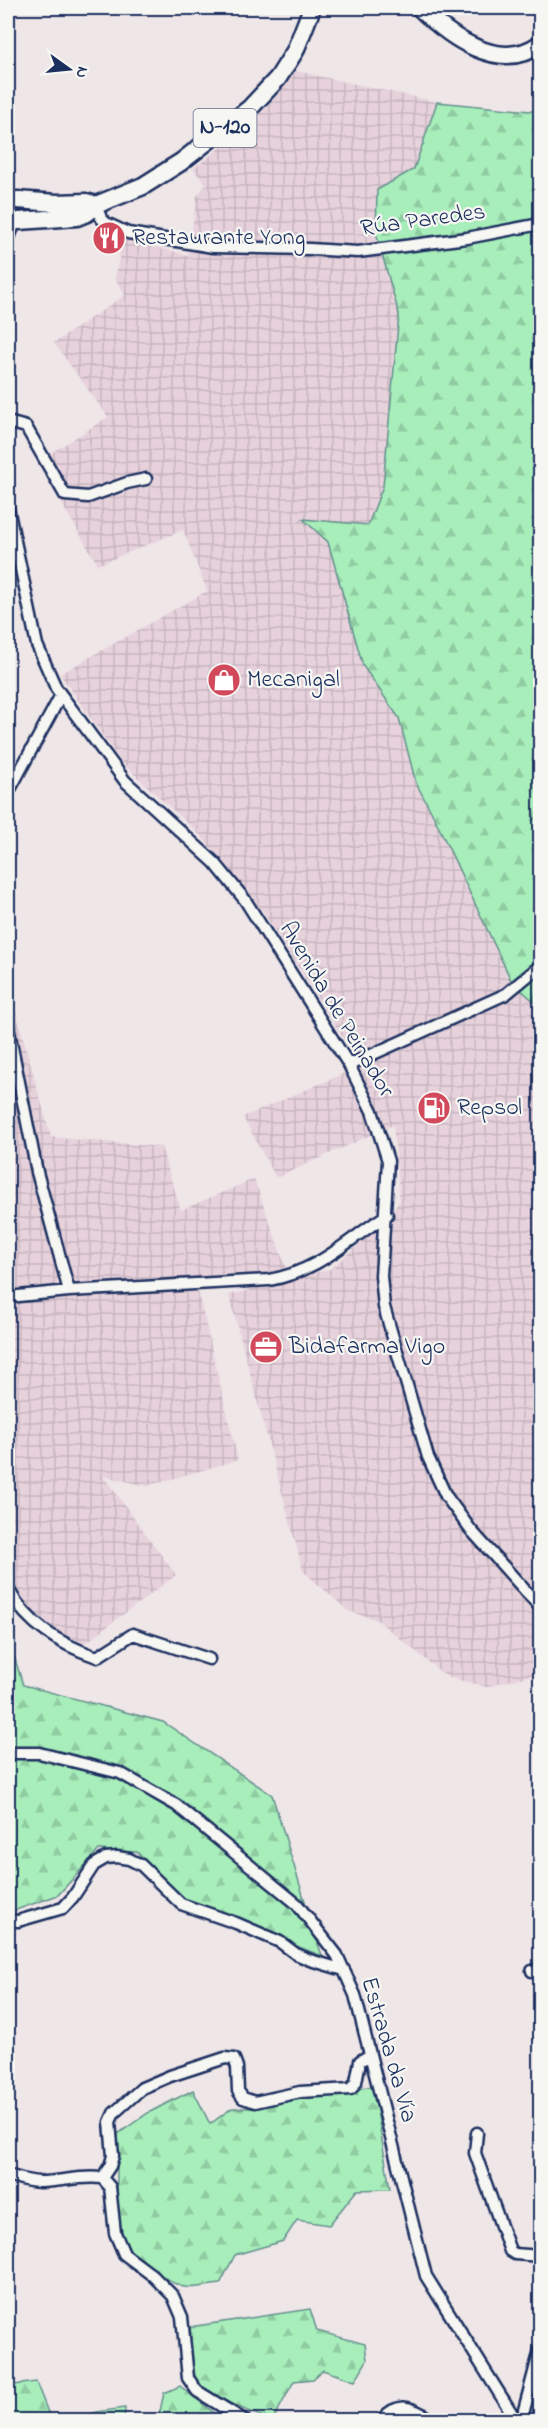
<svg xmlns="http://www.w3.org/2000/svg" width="548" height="2428" font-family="'Indie Flower',sans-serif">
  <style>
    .industrial { fill: url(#industrial-grid) }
    .forest { fill: url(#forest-firs); stroke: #628e8c; stroke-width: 1.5 }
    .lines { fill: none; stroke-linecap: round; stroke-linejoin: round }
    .minor-casing { stroke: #1b2f5e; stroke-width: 15 }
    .highway-casing { stroke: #1b2f5e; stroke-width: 21 }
    .minor { stroke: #f6f6f2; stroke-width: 10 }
    .highway { stroke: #f6f6f2; stroke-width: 16 }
    .labels { text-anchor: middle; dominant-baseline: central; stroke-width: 4.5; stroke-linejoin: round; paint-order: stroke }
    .shield { fill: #f6f6f2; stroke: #5d6b8a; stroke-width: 1.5 }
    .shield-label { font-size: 22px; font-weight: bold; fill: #1b2f5e }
    .street-label { font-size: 24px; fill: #1b2f5e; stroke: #f6f6f2 }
    .poi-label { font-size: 24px; fill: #1b2f5e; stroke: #f6f6f2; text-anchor: start }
  </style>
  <defs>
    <pattern id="industrial-grid" width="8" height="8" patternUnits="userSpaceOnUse" patternTransform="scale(1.5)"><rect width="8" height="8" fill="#e7d2dc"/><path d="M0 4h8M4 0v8" fill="none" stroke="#c6b5bf"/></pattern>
    <pattern id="forest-firs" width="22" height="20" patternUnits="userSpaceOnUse" patternTransform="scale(1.5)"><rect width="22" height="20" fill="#a8eeba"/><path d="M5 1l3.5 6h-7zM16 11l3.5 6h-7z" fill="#90cca2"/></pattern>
  </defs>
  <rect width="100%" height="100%" fill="#efe6e8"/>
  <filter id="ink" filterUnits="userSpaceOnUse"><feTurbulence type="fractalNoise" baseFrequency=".0167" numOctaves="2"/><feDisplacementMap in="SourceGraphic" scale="12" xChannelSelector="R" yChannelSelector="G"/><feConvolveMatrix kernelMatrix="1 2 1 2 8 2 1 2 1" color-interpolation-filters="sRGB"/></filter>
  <g filter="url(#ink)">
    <path class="industrial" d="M296,71L437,102L414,169L376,233L399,314L383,486L369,525L304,520L328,542L363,666L399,718L416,783L434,817L512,982L537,1004L540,1003V1673L487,1687L447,1677L377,1620L348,1611L303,1571L229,1295L330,1269L369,1236L400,1201L393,1125L276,1178L243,1117L361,1066L263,912L201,836L121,762L60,674L207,591L183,530L98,565L37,462L108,417L54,343L125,295L115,278L123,239L188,255L197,196L206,184L193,169L229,141L268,106Z
      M8,984L51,1137L161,1147L181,1210L254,1179L289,1276L196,1283L238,1460L147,1486L103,1476L176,1575L84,1644L54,1629L26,1605L8,1581Z"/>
    <path class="forest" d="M437,102L540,112V1003L537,1004L512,982L434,817L416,783L399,718L363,666L328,542L303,519L368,525L383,486L399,314L376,233L377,190L414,169Z
      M8,1636L23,1685L163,1722L272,1795L322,1956L186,1902L137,1852L99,1850L58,1895L13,1911L8,1908Z
      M373,2086L390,2189L357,2190L329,2225L297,2220L283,2241L235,2255L220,2284C184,2289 183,2292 153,2269C146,2263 136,2258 131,2252C113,2232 117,2161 118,2134L148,2113L193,2090L210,2124L232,2108H253Z
      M310,2309L317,2331L365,2344L367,2360L355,2381L323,2370L313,2379L294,2381L273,2420C256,2415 204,2395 196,2379C192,2370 191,2338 190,2327Z
      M36,2382L51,2420H8V2388L14,2385Z
      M180,2386L223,2420H158L164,2393Z
      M125,2408L124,2420H77L96,2412Z"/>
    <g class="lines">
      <defs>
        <path id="minor" d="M96,205L101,218L106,223L128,233L213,247L310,249L358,252L467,238L540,224
          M8,240L14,225
          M8,422L26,427L65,495L88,497L127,483L146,479
          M8,508L37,645L56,688L125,781L215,863L245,900L349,1065L372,1111L388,1161L381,1276L384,1307L428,1457L446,1496L470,1529L540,1607
          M8,793L61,695
          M8,1027L37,1172L69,1291
          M349,1065L506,994L540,966
          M8,1297L69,1291L269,1280C319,1271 346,1241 387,1215
          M8,1589C28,1625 59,1644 97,1657L133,1634L209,1659
          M8,1753H39L120,1773L176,1805L297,1904L337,1955L355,1995L426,2276L516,2420
          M8,1920L18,1921L63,1908L73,1897L94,1865L106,1858L117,1857L129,1859L141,1865L181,1904L236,1923L280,1942L296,1954L310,1960L344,1970
          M532,1971L540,1970
          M477,2133L475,2153L510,2251L515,2254L540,2256
          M8,2175C18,2178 29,2182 40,2182C61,2182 81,2175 102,2178L110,2187L115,2233L124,2254L152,2275L173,2296L182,2317L188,2378L197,2391L244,2420
          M102,2178L110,2166L113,2156L110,2122L114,2113L142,2088L170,2076L225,2058L234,2059L237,2067L238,2091L243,2098L255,2102L300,2092L351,2089L356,2082L360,2061L370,2055
          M381,2420C400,2399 411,2408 433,2420
          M524,2420V2410L540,2350"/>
        <path id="highway" d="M420,8C449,36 499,74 540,44
          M17,200L57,203L86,202L96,205
          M19,221L77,217L87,213L96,205L143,186L181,162L250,108L278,78L295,51L312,8"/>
      </defs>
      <use href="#minor" class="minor-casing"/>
      <use href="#highway" class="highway-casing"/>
      <use href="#minor" class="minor"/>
      <use href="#highway" class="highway"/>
    </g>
  </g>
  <defs>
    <symbol id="restaurant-disc" viewBox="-11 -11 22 22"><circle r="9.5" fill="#d1495b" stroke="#f6f6f2"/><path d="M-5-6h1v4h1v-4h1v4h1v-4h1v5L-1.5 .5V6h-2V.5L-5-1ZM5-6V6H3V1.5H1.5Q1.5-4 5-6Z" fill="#fff"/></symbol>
    <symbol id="shop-disc" viewBox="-11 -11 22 22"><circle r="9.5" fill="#d1495b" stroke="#f6f6f2"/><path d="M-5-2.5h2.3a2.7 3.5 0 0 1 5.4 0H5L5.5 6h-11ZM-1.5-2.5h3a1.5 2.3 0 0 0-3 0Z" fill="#fff"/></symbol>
    <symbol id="fuel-disc" viewBox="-11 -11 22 22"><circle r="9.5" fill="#d1495b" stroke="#f6f6f2"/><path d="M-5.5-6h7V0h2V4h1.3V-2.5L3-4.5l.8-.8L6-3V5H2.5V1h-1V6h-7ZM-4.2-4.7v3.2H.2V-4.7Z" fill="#fff"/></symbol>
    <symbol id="office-disc" viewBox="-11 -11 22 22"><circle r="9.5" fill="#d1495b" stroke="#f6f6f2"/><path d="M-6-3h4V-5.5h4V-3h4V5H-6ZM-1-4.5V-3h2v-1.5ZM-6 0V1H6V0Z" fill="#fff"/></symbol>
  </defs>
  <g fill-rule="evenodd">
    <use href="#restaurant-disc" x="90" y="219" width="38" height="38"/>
    <use href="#shop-disc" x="205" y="661" width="38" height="38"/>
    <use href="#fuel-disc" x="415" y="1089" width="38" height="38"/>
    <use href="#office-disc" x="247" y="1328" width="38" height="38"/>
  </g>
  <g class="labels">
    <rect class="shield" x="193.5" y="109" width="63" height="38" rx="4.5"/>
    <g class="shield-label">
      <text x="225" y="128">N-120</text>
    </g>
    <g class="street-label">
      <text transform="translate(423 221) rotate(-8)">Rúa Paredes</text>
      <text transform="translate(336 1010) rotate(59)">Avenida de Peinador</text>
      <text transform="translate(388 2050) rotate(74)">Estrada da Vía</text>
    </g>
    <g class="poi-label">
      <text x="132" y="238">Restaurante Yong</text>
      <text x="247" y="680">Mecanigal</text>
      <text x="457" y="1108">Repsol</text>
      <text x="289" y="1347">Bidafarma Vigo</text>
    </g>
  </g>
  <rect width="548" height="2428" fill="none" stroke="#f6f6f2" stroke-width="30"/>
  <rect x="15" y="15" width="518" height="2398" fill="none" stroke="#1b2f5e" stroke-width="2" filter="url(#ink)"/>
  <g transform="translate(69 69) rotate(105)" stroke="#f6f6f2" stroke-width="4.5" paint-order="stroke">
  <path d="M0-4.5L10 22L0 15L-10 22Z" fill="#1b2f5e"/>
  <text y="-9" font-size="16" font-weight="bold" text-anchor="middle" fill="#1b2f5e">N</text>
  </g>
</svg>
